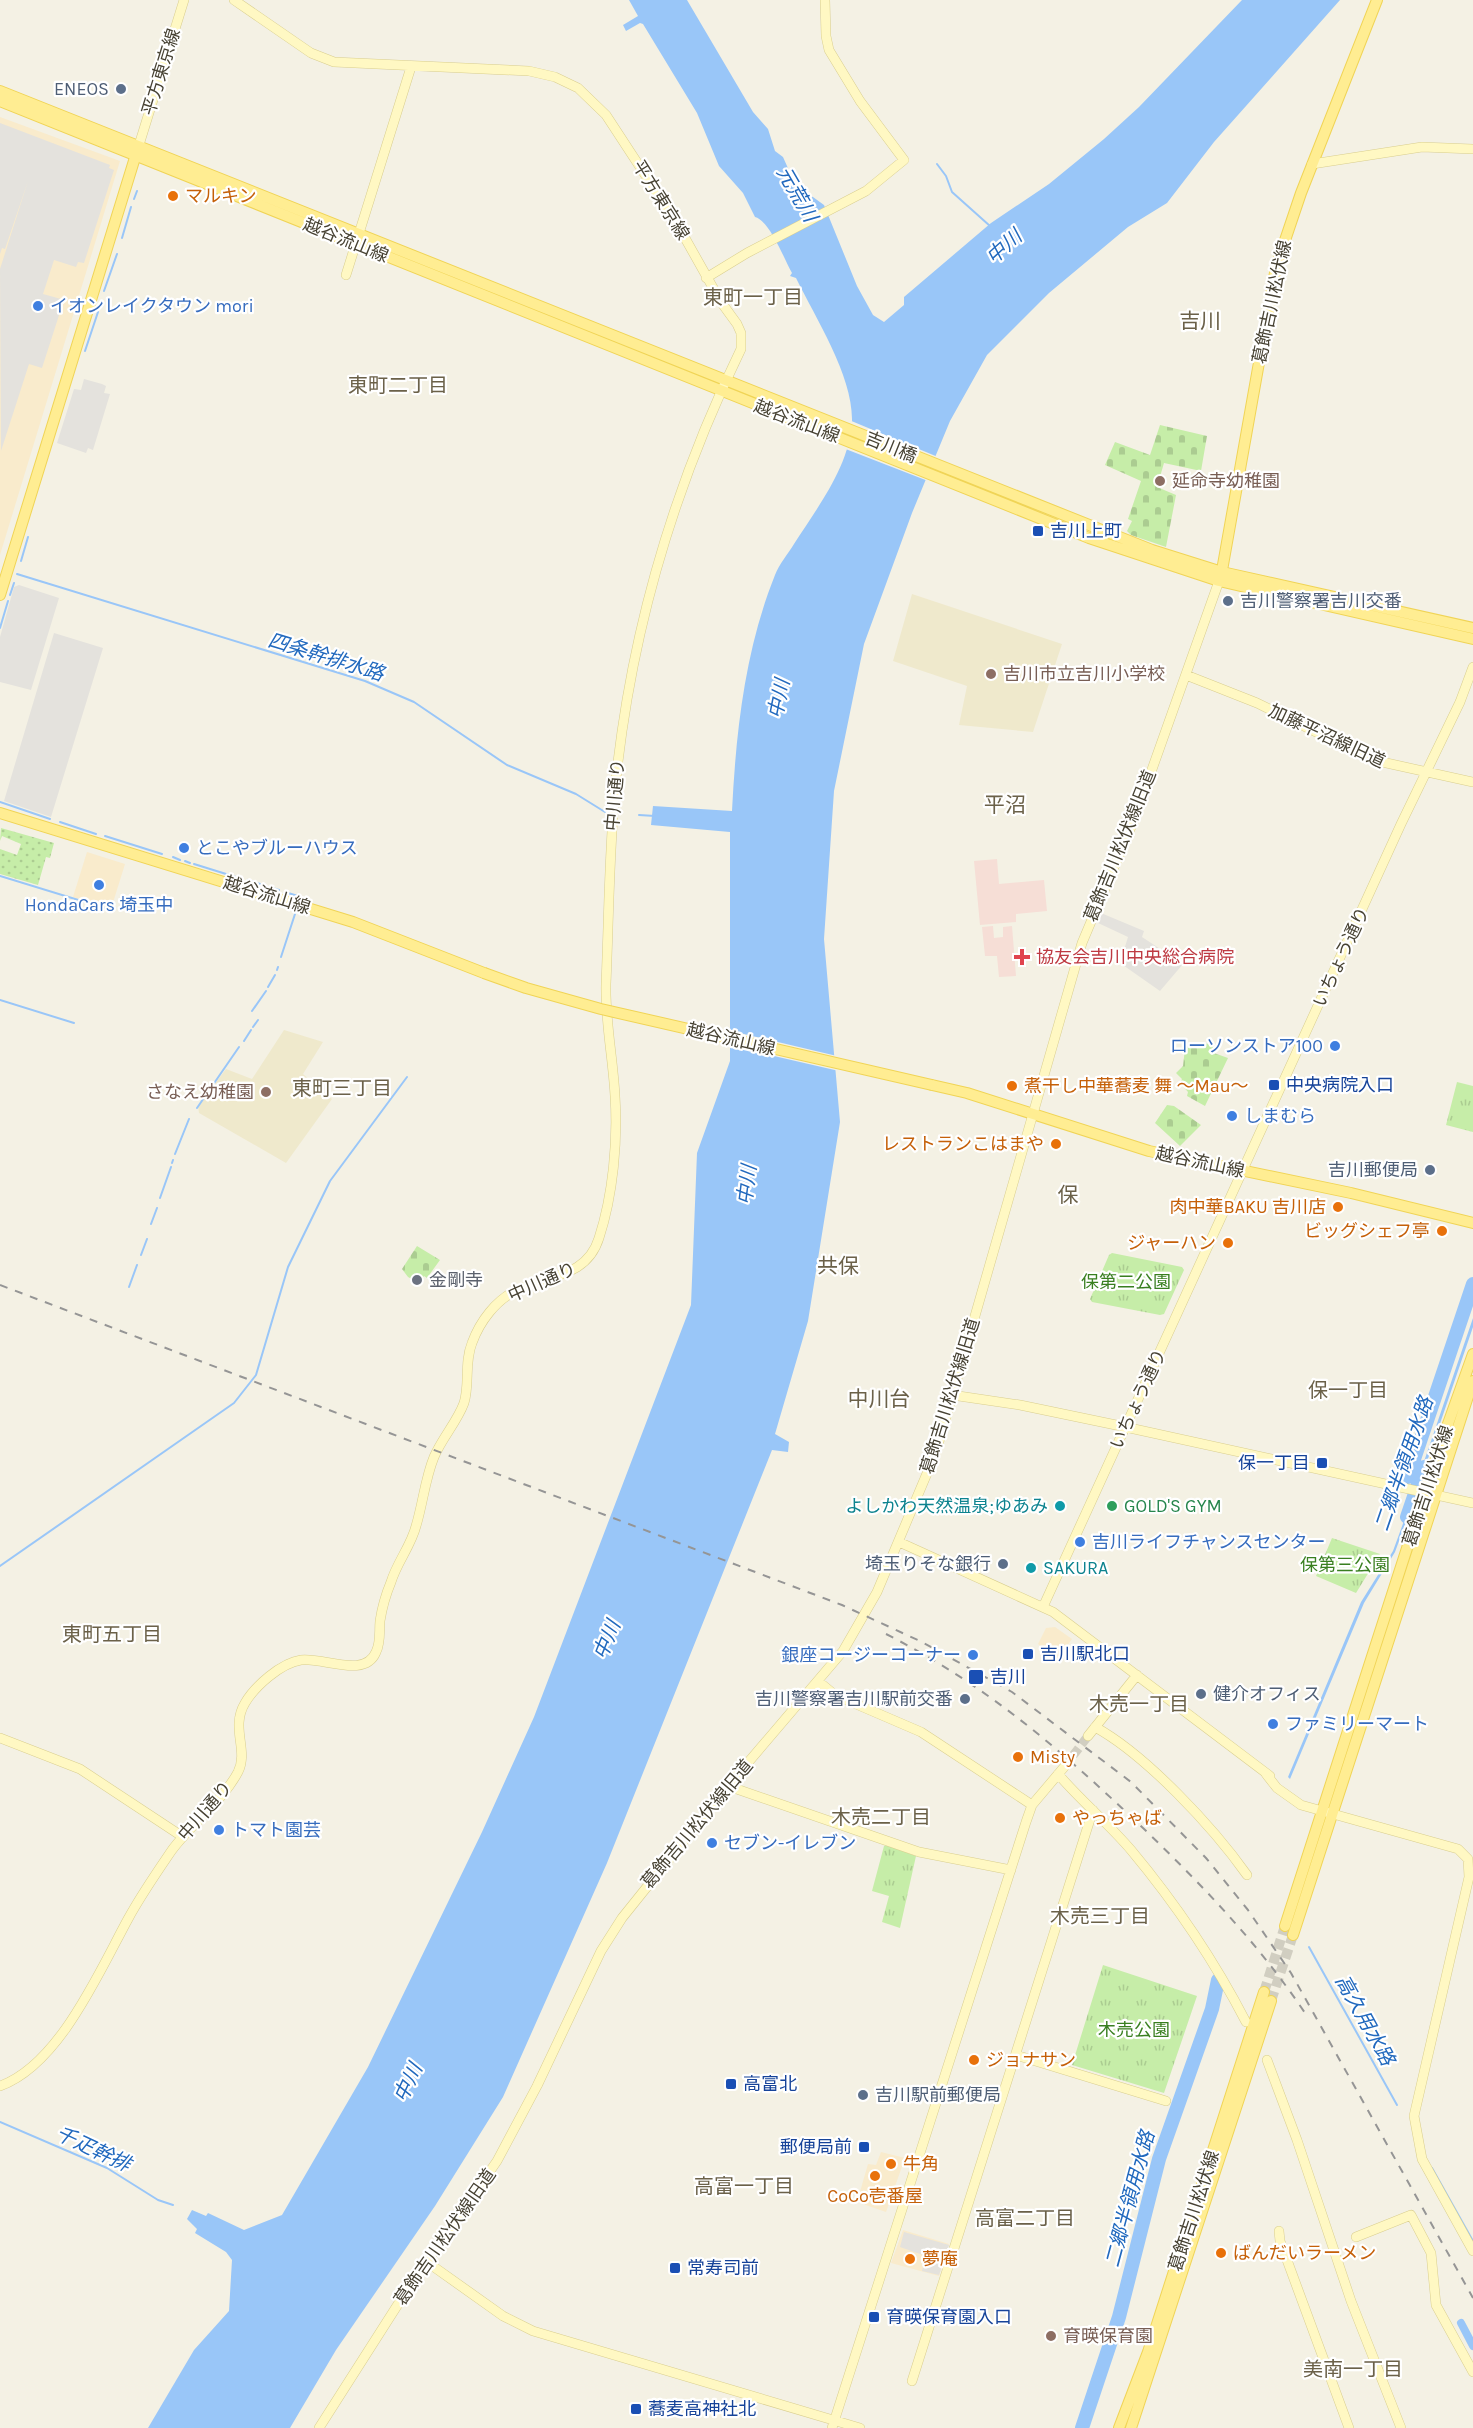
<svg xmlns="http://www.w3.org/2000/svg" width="1473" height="2428" font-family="Karla,'Noto Sans JP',sans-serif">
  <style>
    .commercial { fill: #f9ebcc }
    .education { fill: #efe9cc }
    .medical { fill: #f6ded6 }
    .grass { fill: url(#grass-dots) }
    .cemetery { fill: url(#cemetery-stones) }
    .park { fill: url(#park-tufts) }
    .parking { fill: #e4e2dd }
    .water { fill: #99c6f8 }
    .pier { fill: #f4f1e4 }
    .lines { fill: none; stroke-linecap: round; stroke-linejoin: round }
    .stream { stroke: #99c6f8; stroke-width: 2 }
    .canal { stroke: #99c6f8; stroke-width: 8 }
    .river { stroke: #99c6f8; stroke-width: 14 }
    .secondary-tunnel { stroke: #d1cec1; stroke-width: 9; stroke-dasharray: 9 4.5; stroke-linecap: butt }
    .primary-tunnel { stroke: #d1cec1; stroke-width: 10; stroke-dasharray: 10 5; stroke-linecap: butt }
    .secondary-casing { stroke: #d9ce8f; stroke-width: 10 }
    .primary-casing { stroke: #f0d456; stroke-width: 12 }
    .secondary { stroke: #fff8c3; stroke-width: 9 }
    .primary { stroke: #ffed92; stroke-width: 10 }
    .rail { stroke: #959595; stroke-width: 2; stroke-dasharray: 8 8; stroke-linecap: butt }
    .primary-bridge-casing { stroke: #f0d456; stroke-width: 12; stroke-linecap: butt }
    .primary-bridge { stroke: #ffed92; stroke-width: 10 }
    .service-dot { fill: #5c6f8a; stroke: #fff; stroke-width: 2 }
    .food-dot { fill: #e8710a; stroke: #fff; stroke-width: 2 }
    .shop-dot { fill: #3f7fe0; stroke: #fff; stroke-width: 2 }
    .education-dot { fill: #8d6e63; stroke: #fff; stroke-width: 2 }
    .transit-dot { fill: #1a4fb4; stroke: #fff; stroke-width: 2 }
    .health-dot { fill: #e0444e; stroke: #fff; stroke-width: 2 }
    .worship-dot { fill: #6b7280; stroke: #fff; stroke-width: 2 }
    .culture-dot { fill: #0f9aa8; stroke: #fff; stroke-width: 2 }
    .leisure-dot { fill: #2e9e5b; stroke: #fff; stroke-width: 2 }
    .labels { text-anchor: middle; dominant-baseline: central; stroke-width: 4.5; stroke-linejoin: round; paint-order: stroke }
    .street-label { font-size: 18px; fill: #474233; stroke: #fff }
    .service-label { font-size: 18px; fill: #4e5e75; stroke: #fff; text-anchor: end }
    .food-label { font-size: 18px; fill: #c56008; stroke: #fff; text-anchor: start }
    .shop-label { font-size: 18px; fill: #366cbe; stroke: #fff; text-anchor: start }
    .education-label { font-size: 18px; fill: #785e54; stroke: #fff; text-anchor: start }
    .transit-label { font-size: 18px; fill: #164399; stroke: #fff; text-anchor: start }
    .health-label { font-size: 18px; fill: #be3a42; stroke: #fff; text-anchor: start }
    .worship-label { font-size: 18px; fill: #5b616d; stroke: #fff; text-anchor: start }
    .park-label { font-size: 18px; fill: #397f20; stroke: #fff }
    .culture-label { font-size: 18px; fill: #0d838f; stroke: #fff; text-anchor: end }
    .leisure-label { font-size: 18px; fill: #27864d; stroke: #fff; text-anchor: start }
    .water-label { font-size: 20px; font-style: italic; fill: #2169be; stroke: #fff }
    .neighbourhood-label { font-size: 20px; fill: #6b6149; stroke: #fff }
    .quarter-label { font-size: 21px; fill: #6b6149; stroke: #fff }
  </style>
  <defs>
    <pattern id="grass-dots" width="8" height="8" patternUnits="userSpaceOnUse" patternTransform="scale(1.5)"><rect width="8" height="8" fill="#c6eda8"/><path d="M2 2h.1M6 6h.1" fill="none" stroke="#abcc91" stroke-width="1.8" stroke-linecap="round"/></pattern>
    <pattern id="cemetery-stones" width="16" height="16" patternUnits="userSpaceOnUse" patternTransform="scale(1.5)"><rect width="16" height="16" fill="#c6eda8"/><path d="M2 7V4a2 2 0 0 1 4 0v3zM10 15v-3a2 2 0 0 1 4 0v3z" fill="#abcc91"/></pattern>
    <pattern id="park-tufts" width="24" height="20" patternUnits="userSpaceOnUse" patternTransform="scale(1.5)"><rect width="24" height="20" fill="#c6eda8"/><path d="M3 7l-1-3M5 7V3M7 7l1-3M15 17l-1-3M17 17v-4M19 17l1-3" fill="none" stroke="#abcc91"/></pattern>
  </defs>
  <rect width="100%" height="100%" fill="#f4f1e4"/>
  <path class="commercial" d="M0,117L120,161L0,555Z
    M87,852L125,864L111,909L73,897Z
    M1055,1627L1072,1639L1057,1660L1038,1644L1046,1628Z
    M881,2152L905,2158L886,2212L857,2202L868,2164L876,2165Z
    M903,2230L949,2244L939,2276L891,2263Z"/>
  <path class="education" d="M912,594L1062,644L1033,732L959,725L967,686L893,661Z
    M284,1030L323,1042L303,1074L332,1099L286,1163L199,1113L198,1106L226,1069L252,1079Z"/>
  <path class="medical" d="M997,859L999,884L1044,880L1047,911L1016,914V922L980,925L974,861Z
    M993,926L994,938L1003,937V927L1012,926L1016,976L999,977L997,956H985L982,927Z"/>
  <path class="grass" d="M1,828L54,843L50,858L46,857L38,885L0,874V849L17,855L21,844L2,836L0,841Z"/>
  <path class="cemetery" d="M1160,425L1207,436L1201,471L1164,463L1157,487L1176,495L1166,547L1131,535L1127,531L1132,521L1128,519L1141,481L1105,465L1115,442L1150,455Z
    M1192,1043L1214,1044L1211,1052L1228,1058L1205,1106L1187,1096L1188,1092L1180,1083L1182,1079L1176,1073L1183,1066L1185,1048Z
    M1167,1105L1174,1106L1201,1125L1180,1146L1155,1123Z
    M417,1246L440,1260L427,1278L424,1276L419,1283L408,1277L402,1269Z"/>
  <path class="park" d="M1457,1082L1473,1086V1132L1446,1125Z
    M1112,1253L1182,1267L1184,1270L1164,1314L1160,1315L1092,1302L1090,1299L1109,1255Z
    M1332,1538L1380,1554L1356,1593L1316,1576Z
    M887,1845L916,1856L900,1928L882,1922L889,1896L872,1891L884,1846Z
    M1103,1965L1197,1996L1164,2093L1072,2065Z"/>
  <path class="parking" d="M0,123L110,165L109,168L114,170L84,263L78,262L76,267L54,260L43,294L61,299L62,306L42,368L29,364L1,451L0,269L28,181L5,249L2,248L0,254Z
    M84,379L102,384L106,386L104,393L110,394L93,450L88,448L86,453L57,443L74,389L81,390Z
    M19,585L59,598L31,690L0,682V637L14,587Z
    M54,633L103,648L51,817L4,801Z
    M1101,913L1144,931L1142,937L1183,964L1160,991L1120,963L1128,937L1096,922Z
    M904,2232L949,2245L939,2275L922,2271L926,2256L900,2247Z"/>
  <path class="water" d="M629,0H687L753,112L768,129L775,151L783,157L795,184L824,205L857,286L873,315L884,322L904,305V297L991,223L1049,184L1104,139L1139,107L1242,0H1340L1214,142L1167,203L1128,227L1049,293L987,355L950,421L912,513L864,644L834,791L824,939L840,1122L808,1321L775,1434L789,1442L788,1452L772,1450L607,1863L503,2097L435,2206L336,2350L290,2428H148L194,2350L229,2311L232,2260L226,2252L195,2233L197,2229L187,2219L192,2210L206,2216L208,2213L244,2230L282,2215L368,2067L482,1832L534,1717L691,1305L697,1153L730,1061V832L651,825L653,806L732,811C736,731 745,650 775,575C779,564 788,554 794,544C817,508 850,466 852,421C853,376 816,319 796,278L790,276L792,273C784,259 770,221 755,217L743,193L719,166L697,113L643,24L640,23L626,31L623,25L638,16Z
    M1473,1318V1327L1420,1482H1417Z
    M1412,1499L1414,1500L1395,1552L1364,1603L1290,1779L1288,1777L1361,1602L1393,1551Z"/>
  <path class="pier" d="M849,420L938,457L928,481L843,448Z
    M727,1030L837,1056L839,1071L727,1045Z"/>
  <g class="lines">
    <path class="stream" d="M937,164L946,176L952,192L990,226
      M134,199L137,191
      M122,238L131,207
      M104,291L117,254
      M85,351L98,312
      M21,561L28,537
      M17,574L365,681L414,702L507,765L576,794L605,812
      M10,595L14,583
      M0,628L8,601
      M0,802L50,819
      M639,815L655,816
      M60,822L96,834
      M105,836L162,854
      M173,857L180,860
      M185,861L190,863
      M194,864L239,878
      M0,876L111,910
      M248,880L260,884
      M269,887L279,890
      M285,892L301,897
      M281,957L295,914
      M277,970L278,967
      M268,987L275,975
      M0,1000L74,1023
      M252,1011L266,991
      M253,1027L258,1020
      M244,1041L251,1030
      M197,1108L239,1047
      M175,1154L189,1119
      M172,1163L173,1160
      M160,1198L171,1167
      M151,1224L157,1208
      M141,1255L147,1239
      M129,1287L137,1265
      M0,1566L234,1403L256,1375L288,1267L330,1181L407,1077
      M1309,1947L1397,2105
      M0,2122L107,2168L158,2200L173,2205
      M1432,2168L1473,2241"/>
    <path class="canal" d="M1461,2323L1473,2346"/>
    <path class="river" d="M1408,1477L1473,1284
      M1407,1517L1424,1467
      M1082,2428L1119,2317L1159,2159L1212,2009L1218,1980"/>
    <path class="secondary-tunnel" d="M1065,1766L1088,1736"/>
    <path class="primary-tunnel" d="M1264,1992L1285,1926
      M1271,2001L1293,1935"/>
    <defs>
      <path id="secondary" d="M139,145L184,0
        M1312,164L1422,147L1473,149
        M346,275L411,67
        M706,278L747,253L866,191L904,160L860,101L829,50L826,36L825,0
        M1186,675L1257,703L1373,760L1473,782
        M952,1395L1020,1405L1116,1425L1473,1503
        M899,1542L1053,1612L1270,1776
        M1043,1607L1401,824L1460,702L1473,667
        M818,1681L835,1695L921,1732L1032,1805
        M1095,1727C1146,1755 1213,1827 1247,1875
        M1088,1736L1137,1675
        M0,1738L80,1769L183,1837
        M1058,1774C1081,1801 1108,1823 1131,1850C1176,1904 1214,1960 1246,2022
        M1266,1774L1277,1788L1301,1805L1458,1849L1468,1859L1469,1877L1414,2116L1422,2159L1473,2251
        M728,1786L919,1852L1011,1870
        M1016,2055L1166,2101
        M1267,2060L1297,2140L1351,2301L1401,2428
        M0,2086C59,2065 99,1972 128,1919C141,1895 157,1872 172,1850C192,1823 222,1802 238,1772C249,1750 230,1728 245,1703C255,1686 281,1663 301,1660C323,1657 365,1679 376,1652C381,1642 379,1632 380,1621C382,1608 386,1594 391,1582C397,1562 411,1546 416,1526C423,1503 425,1479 434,1457C442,1438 457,1422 464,1403C470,1384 464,1363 472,1343C480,1321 496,1300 517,1290C549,1275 587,1277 599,1238C613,1195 618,1141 615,1096C613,1058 605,1021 606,984C609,915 609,847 616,779C632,629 675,484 741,349V333L737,324L721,302L676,222L606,115L578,88L555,77L529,71L334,62L311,53L234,0
        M1279,2231L1280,2241L1349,2428
        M1356,2237L1411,2215L1431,2253L1436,2305L1473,2372
        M427,2262L503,2316L533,2331L860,2428
        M912,2381L1093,1810
        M319,2428L402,2298L497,2161L537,2086L601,1951L622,1918L728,1786L843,1651L877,1592L936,1452L1082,943L1134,820L1219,581
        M832,2428L1026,1822L1032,1805L1065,1766"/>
      <path id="primary" d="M0,91L1152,550L1222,572L1473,628
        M0,101L1089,538L1219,581L1473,639
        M1221,576L1276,267L1301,193L1377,0
        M0,595L137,151
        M0,813L353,922L484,973
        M932,1085L967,1093L1149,1151L1351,1193L1473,1223
        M1285,1926L1439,1449L1473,1354
        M1293,1935L1473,1381
        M1119,2428L1148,2352L1264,1992
        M1131,2428L1271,2001"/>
    </defs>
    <use href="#secondary" class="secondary-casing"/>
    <use href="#primary" class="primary-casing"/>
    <use href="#secondary" class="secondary"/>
    <use href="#primary" class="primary"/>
    <path class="rail" d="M0,1285L842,1605L922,1642L1012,1692L1131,1782L1206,1858L1248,1910L1291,1973L1473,2298
      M886,1634C988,1686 1061,1750 1143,1828C1203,1886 1258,1943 1305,2013"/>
    <defs>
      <path id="primary-bridge" d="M484,973L526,988L601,1009L932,1085"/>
    </defs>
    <use href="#primary-bridge" class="primary-bridge-casing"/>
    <use href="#primary-bridge" class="primary-bridge"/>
  </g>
  <g class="service-dot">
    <circle cx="121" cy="89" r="6"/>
    <circle cx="1228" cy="601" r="6"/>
    <circle cx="1430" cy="1170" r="6"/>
    <circle cx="1003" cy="1564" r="6"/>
    <circle cx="1201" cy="1694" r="6"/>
    <circle cx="965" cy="1699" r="6"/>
    <circle cx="863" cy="2095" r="6"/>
  </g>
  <g class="food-dot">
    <circle cx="173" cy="196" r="6"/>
    <circle cx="1012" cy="1086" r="6"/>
    <circle cx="1056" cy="1144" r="6"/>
    <circle cx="1338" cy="1207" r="6"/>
    <circle cx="1442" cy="1231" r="6"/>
    <circle cx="1228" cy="1243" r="6"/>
    <circle cx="1018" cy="1757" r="6"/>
    <circle cx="1060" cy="1818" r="6"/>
    <circle cx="974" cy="2060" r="6"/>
    <circle cx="891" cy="2164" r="6"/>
    <circle cx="875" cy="2176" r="6"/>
    <circle cx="1221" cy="2253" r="6"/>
    <circle cx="910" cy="2259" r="6"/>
  </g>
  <g class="shop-dot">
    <circle cx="38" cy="306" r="6"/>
    <circle cx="184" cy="848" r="6"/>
    <circle cx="99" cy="885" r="6"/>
    <circle cx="1335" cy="1046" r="6"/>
    <circle cx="1232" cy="1116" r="6"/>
    <circle cx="1080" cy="1542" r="6"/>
    <circle cx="973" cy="1655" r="6"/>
    <circle cx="1273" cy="1724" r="6"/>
    <circle cx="219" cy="1830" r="6"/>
    <circle cx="712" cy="1843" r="6"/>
  </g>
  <g class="education-dot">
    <circle cx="1160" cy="481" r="6"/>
    <circle cx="991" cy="674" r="6"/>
    <circle cx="266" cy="1092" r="6"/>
    <circle cx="1051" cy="2336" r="6"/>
  </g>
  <g class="transit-dot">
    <rect x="1032" y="525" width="12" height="12" rx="3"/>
    <rect x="1268" y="1079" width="12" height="12" rx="3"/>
    <rect x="1316" y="1457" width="12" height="12" rx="3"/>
    <rect x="1022" y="1648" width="12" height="12" rx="3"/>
    <rect x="968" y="1669" width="16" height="16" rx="3"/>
    <rect x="725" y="2078" width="12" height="12" rx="3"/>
    <rect x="858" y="2141" width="12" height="12" rx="3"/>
    <rect x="669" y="2262" width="12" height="12" rx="3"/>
    <rect x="868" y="2311" width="12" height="12" rx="3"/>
    <rect x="630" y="2403" width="12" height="12" rx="3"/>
  </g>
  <path class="health-dot" d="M1019 948h6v6h6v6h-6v6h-6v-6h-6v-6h6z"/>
  <circle class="worship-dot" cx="417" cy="1280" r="6"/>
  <g class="culture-dot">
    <circle cx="1060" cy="1506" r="6"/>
    <circle cx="1031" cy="1568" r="6"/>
  </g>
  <circle class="leisure-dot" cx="1112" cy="1506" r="6"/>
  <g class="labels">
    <g class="street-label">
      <text transform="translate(161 72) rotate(-73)">平方東京線</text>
      <text transform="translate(661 200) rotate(58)">平方東京線</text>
      <text transform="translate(346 240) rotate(22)">越谷流山線</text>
      <text transform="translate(1272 302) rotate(-78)">葛飾吉川松伏線</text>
      <text transform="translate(797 421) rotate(21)">越谷流山線</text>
      <text transform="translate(891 447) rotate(22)">吉川橋</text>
      <text transform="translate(1327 736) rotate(25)">加藤平沼線旧道</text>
      <text transform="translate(615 795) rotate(-85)">中川通り</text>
      <text transform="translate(1120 846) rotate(-68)">葛飾吉川松伏線旧道</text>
      <text transform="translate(267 895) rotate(17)">越谷流山線</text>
      <text transform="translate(1341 957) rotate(-65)">いちょう通り</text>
      <text transform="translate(731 1039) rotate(13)">越谷流山線</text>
      <text transform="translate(1200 1162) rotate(12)">越谷流山線</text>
      <text transform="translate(542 1282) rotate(-24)">中川通り</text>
      <text transform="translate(950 1396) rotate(-73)">葛飾吉川松伏線旧道</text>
      <text transform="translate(1138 1399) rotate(-65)">いちょう通り</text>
      <text transform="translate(1428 1486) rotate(-72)">葛飾吉川松伏線</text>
      <text transform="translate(205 1811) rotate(-49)">中川通り</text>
      <text transform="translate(697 1824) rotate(-50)">葛飾吉川松伏線旧道</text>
      <text transform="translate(1194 2211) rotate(-72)">葛飾吉川松伏線</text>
      <text transform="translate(445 2237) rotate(-55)">葛飾吉川松伏線旧道</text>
    </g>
    <g class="service-label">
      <text x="109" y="89">ENEOS</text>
      <text x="1240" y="601" text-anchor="start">吉川警察署吉川交番</text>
      <text x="1418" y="1170">吉川郵便局</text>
      <text x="991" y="1564">埼玉りそな銀行</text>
      <text x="1213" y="1694" text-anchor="start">健介オフィス</text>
      <text x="953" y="1699">吉川警察署吉川駅前交番</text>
      <text x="875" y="2095" text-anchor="start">吉川駅前郵便局</text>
    </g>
    <g class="food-label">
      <text x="185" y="196">マルキン</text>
      <text x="1024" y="1086">煮干し中華蕎麦 舞 〜Mau〜</text>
      <text x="1044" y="1144" text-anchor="end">レストランこはまや</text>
      <text x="1326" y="1207" text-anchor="end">肉中華BAKU 吉川店</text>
      <text x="1430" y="1231" text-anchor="end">ビッグシェフ亭</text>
      <text x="1216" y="1243" text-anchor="end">ジャーハン</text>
      <text x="1030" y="1757">Misty</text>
      <text x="1072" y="1818">やっちゃば</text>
      <text x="986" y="2060">ジョナサン</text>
      <text x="903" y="2164">牛角</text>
      <text x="875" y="2196" text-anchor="middle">CoCo壱番屋</text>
      <text x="1233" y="2253">ばんだいラーメン</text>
      <text x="922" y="2259">夢庵</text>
    </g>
    <g class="shop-label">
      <text x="50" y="306">イオンレイクタウン mori</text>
      <text x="196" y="848">とこやブルーハウス</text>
      <text x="99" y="905" text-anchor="middle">HondaCars 埼玉中</text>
      <text x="1323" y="1046" text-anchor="end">ローソンストア100</text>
      <text x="1244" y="1116">しまむら</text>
      <text x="1092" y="1542">吉川ライフチャンスセンター</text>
      <text x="961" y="1655" text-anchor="end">銀座コージーコーナー</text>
      <text x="1285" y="1724">ファミリーマート</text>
      <text x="231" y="1830">トマト園芸</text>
      <text x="724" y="1843">セブン-イレブン</text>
    </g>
    <g class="education-label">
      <text x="1172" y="481">延命寺幼稚園</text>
      <text x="1003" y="674">吉川市立吉川小学校</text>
      <text x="254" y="1092" text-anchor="end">さなえ幼稚園</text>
      <text x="1063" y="2336">育暎保育園</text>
    </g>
    <g class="transit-label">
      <text x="1050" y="531">吉川上町</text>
      <text x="1286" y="1085">中央病院入口</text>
      <text x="1310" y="1463" text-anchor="end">保一丁目</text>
      <text x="1040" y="1654">吉川駅北口</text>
      <text x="990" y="1677">吉川</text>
      <text x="743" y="2084">高富北</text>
      <text x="852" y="2147" text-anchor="end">郵便局前</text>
      <text x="687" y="2268">常寿司前</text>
      <text x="886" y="2317">育暎保育園入口</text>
      <text x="648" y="2409">蕎麦高神社北</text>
    </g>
    <g class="health-label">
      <text x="1036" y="957">協友会吉川中央総合病院</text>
    </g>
    <g class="worship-label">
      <text x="429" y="1280">金剛寺</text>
    </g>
    <g class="park-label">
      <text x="1126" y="1282">保第二公園</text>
      <text x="1345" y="1565">保第三公園</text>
      <text x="1134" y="2030">木売公園</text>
    </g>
    <g class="culture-label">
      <text x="1048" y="1506">よしかわ天然温泉;ゆあみ</text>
      <text x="1043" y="1568" text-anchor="start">SAKURA</text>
    </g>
    <g class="leisure-label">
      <text x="1124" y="1506">GOLD'S GYM</text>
    </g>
    <g class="water-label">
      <text transform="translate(797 194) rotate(60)">元荒川</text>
      <text transform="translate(1004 247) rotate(-42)">中川</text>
      <text transform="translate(326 657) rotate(17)">四条幹排水路</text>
      <text transform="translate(779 699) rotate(-79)">中川</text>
      <text transform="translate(747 1185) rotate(-83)">中川</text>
      <text transform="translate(1404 1464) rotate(-71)">二郷半領用水路</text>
      <text transform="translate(607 1640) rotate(-68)">中川</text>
      <text transform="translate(1365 2020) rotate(61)">高久用水路</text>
      <text transform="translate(408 2083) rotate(-65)">中川</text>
      <text transform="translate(93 2149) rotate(25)">千疋幹排</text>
      <text transform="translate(1130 2199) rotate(-75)">二郷半領用水路</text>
    </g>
    <g class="neighbourhood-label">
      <text x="753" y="297">東町一丁目</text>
      <text x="398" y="385">東町二丁目</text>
      <text x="342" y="1088">東町三丁目</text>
      <text x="1348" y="1390">保一丁目</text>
      <text x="112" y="1634">東町五丁目</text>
      <text x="1139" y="1704">木売一丁目</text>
      <text x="881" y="1817">木売二丁目</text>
      <text x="1100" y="1916">木売三丁目</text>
      <text x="744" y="2186">高富一丁目</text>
      <text x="1025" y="2218">高富二丁目</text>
      <text x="1353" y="2369">美南一丁目</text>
    </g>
    <g class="quarter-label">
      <text x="1200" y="321">吉川</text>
      <text x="1005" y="805">平沼</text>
      <text x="1068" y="1195">保</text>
      <text x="838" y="1266">共保</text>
      <text x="879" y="1399">中川台</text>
    </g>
  </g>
</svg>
